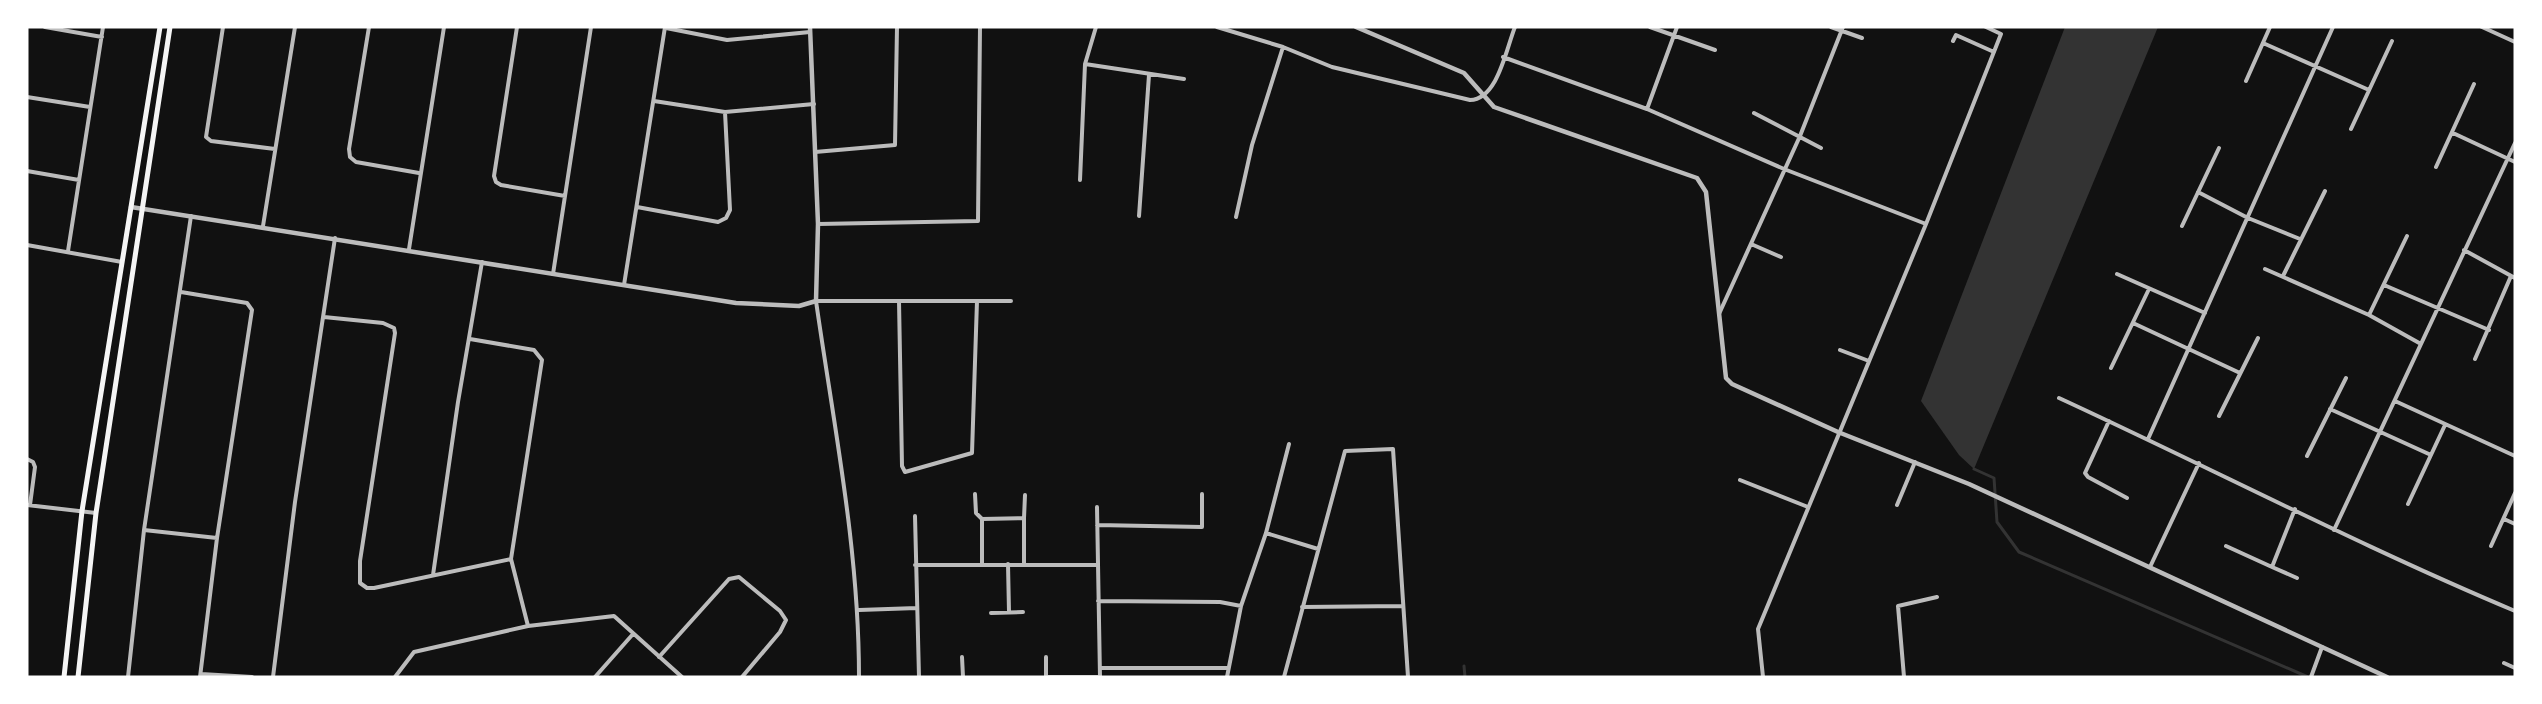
<svg xmlns="http://www.w3.org/2000/svg" width="2542" height="704" font-family="'Fira Sans Condensed',sans-serif">
  <style>
    .water { fill: #333 }
    .lines { fill: none; stroke-linecap: round; stroke-linejoin: round }
    .stream { stroke: #333; stroke-width: 3 }
    .minor { stroke: #bcbcbc; stroke-width: 4 }
    .tertiary { stroke: #bcbcbc; stroke-width: 4.5 }
    .secondary { stroke: #f5f5f5; stroke-width: 5 }
  </style>
  <rect width="100%" height="100%" fill="#111"/>
  <path class="water" d="M2065,27H2158L1974,469L1959,455L1921,401Z"/>
  <g class="lines">
    <path class="stream" d="M1974,469L1994,478L1997,522L2019,552L2308,677
      M1464,666L1465,677"/>
    <path class="minor" d="M45,27L102,37
      M223,27L206,137L211,141L275,149
      M369,27L349,149L350,157L356,162L419,173
      M517,27L494,176L496,182L501,185L565,196
      M1217,27L1283,47L1332,67L1470,100C1498,99 1506,49 1515,27
      M1650,27L1715,50
      M1831,27L1862,38
      M2482,27L2515,42
      M666,28L727,40L810,32
      M1953,41L1956,35L1994,52
      M2263,43L2369,90
      M1503,57L1647,109L1784,169L1926,224
      M1085,64L1184,79
      M2246,81L2270,27
      M27,97L90,107
      M654,101L725,112L814,104
      M1647,109L1677,27
      M1754,113L1821,148
      M2351,129L2392,41
      M2453,133L2515,162
      M815,152L895,145L897,27
      M2436,167L2474,84
      M27,171L79,180
      M1080,180L1085,64L1096,27
      M2198,192L2248,218L2300,239
      M637,207L718,222L726,218L730,210L725,112
      M1139,216L1149,75
      M1236,217L1252,145L1283,47
      M818,224L978,221L980,27
      M263,226L295,27
      M2182,226L2219,148
      M1751,244L1781,257
      M27,245L122,262
      M409,249L444,27
      M2464,250L2515,278
      M68,251L103,27
      M2265,269L2369,315L2421,344
      M553,274L591,27
      M2117,274L2205,313
      M2283,276L2325,191
      M624,285L665,27
      M2384,285L2489,330
      M181,292L247,303L252,310L217,538L200,677
      M899,301L902,466L905,472L972,453L977,301
      M1719,314L1800,136L1843,27
      M2369,315L2407,236
      M324,317L383,323L394,328L395,333L360,561V583L367,588H374L511,559
      M2133,323L2240,373
      M470,339L534,350L542,360L511,559L528,626
      M1840,350L1869,361
      M2475,359L2511,276
      M2111,368L2149,289
      M2059,398C2211,468 2360,546 2515,611
      M2395,401L2515,456
      M2330,409L2431,455
      M2219,416L2258,338
      M2109,421L2085,473L2088,477L2127,498
      M2148,439L2333,27
      M2307,456L2346,378
      M27,459L33,462L35,467L30,505
      M1740,480L1808,507
      M975,494L976,513L982,519
      M2408,504L2445,425
      M27,505L96,513
      M1897,505L1915,462
      M915,516L919,677
      M1024,518L1025,495
      M2504,519L2515,524
      M1097,525L1202,527V494
      M144,530L217,538
      M2334,530L2515,143
      M1266,533L1318,549
      M2226,546L2272,567L2295,509
      M2491,546L2515,493
      M1008,564L1009,612
      M915,565H1096
      M982,565V519L1024,518V564
      M2150,567L2199,463
      M2272,567L2297,578
      M433,575L458,402L482,262
      M1098,601L1220,602L1241,606
      M1302,607L1403,606
      M859,610L917,608
      M991,613L1023,612
      M659,657L729,579L739,577L780,611L786,620L780,632L742,677
      M962,657L963,677
      M1046,657V677
      M2504,663L2515,668
      M1100,668H1227
      M201,674L252,677
      M128,677L144,530L191,216
      M273,677L295,502L335,238
      M395,677L414,652L528,626L614,616L682,677
      M595,677L633,634
      M859,677C859,549 834,427 816,301H1011
      M1046,677H1100L1097,507
      M1227,677L1241,606L1266,533L1289,444
      M1284,677L1345,451L1393,449L1408,677
      M1763,677L1758,629L1926,224L2001,34L1986,27
      M1904,677L1898,606L1937,597
      M2311,677L2322,647"/>
    <path class="tertiary" d="M1356,27L1464,73L1494,107L1697,178L1706,192L1726,378L1732,384L1838,432L1969,484L2387,677
      M131,207L736,303L799,306L816,301L818,224L810,27"/>
    <path class="secondary" d="M64,677L82,511L160,27
      M78,677L96,513L170,27"/>
  </g>
  <rect width="2542" height="704" fill="none" stroke="#ffffff" stroke-width="57"/>
</svg>
